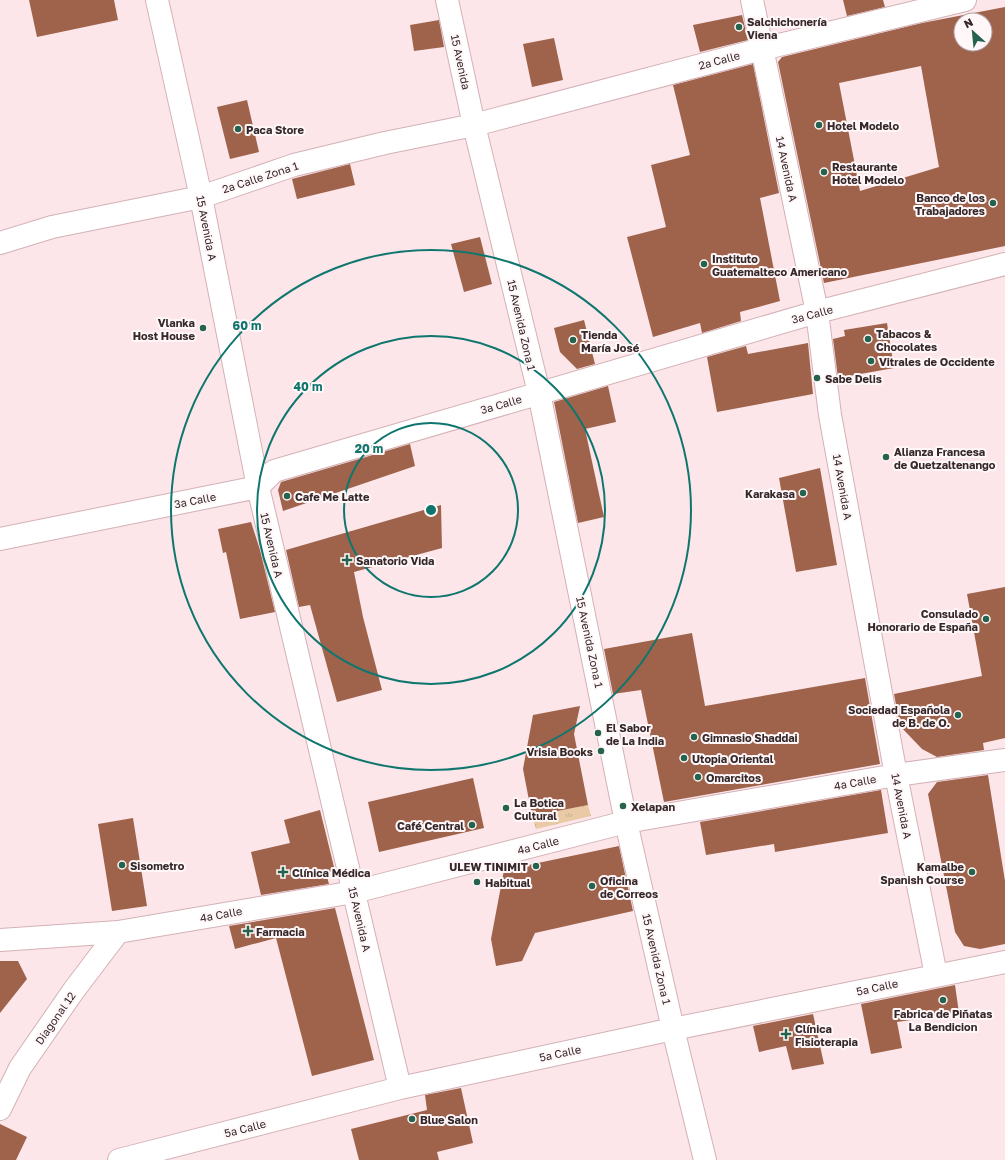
<svg xmlns="http://www.w3.org/2000/svg" width="1005" height="1160" font-family="'Golos Text',sans-serif">
  <style>
    .park { fill: url(#park-tufts) }
    .building { fill: #9f634c; fill-rule: evenodd }
    .lines { fill: none; stroke-linecap: round; stroke-linejoin: round }
    .minor-casing { stroke: #d4b1b6; stroke-width: 24 }
    .major-casing { stroke: #d4b1b6; stroke-width: 24 }
    .minor { stroke: #fff; stroke-width: 22 }
    .major { stroke: #fff; stroke-width: 22 }
    .ring { fill: none; stroke: #0f766e; stroke-width: 2 }
    .poi-dot { fill: #26634e; stroke: #fff7f8; stroke-width: 1.5 }
    .labels { text-anchor: middle; dominant-baseline: central; stroke-width: 4; stroke-linejoin: round; paint-order: stroke }
    .poi-label { font-size: 11px; font-weight: bold; fill: #36282a; stroke: #fff7f8; text-anchor: start }
    .street-label { font-size: 11px; fill: #36282a; stroke: #fff7f8 }
    .centre { fill: #0f766e; stroke: #fff7f8; stroke-width: 2 }
    .ring-label { font-size: 12px; text-anchor: middle; font-weight: bold; fill: #0f766e; stroke: #fff7f8; stroke-width: 4; stroke-linejoin: round; paint-order: stroke }
  </style>
  <defs>
    <pattern id="park-tufts" width="24" height="20" patternUnits="userSpaceOnUse"><rect width="24" height="20" fill="#e9caa4"/><path d="M3 7l-1-3M5 7V3M7 7l1-3M15 17l-1-3M17 17v-4M19 17l1-3" fill="none" stroke="#c8ae8d"/></pattern>
  </defs>
  <rect width="100%" height="100%" fill="#fce6e9"/>
  <path class="park" d="M588,805L591,816L536,829L532,816Z"/>
  <path class="building" d="M29,0H114L118,20L37,37Z
    M843,0H883L885,7L847,16Z
    M1005,7V246L824,283L778,62L782,57L922,23ZM961,20H985V44H961ZM921,66L939,167L860,191L839,83Z
    M742,15L748,40L700,52L693,25Z
    M439,20L444,47L414,51L410,25Z
    M554,38L563,80L532,87L523,44Z
    M753,64L779,193L760,198L780,301L740,312L741,321L702,333L700,323L653,337L627,237L666,227L651,165L690,155L673,85Z
    M247,100L259,152L230,159L217,107Z
    M350,164L355,185L297,199L292,179Z
    M480,237L492,284L464,292L451,244Z
    M584,320L595,364L577,369L560,352L554,328Z
    M887,323L894,368L838,378L833,339L845,336L844,330Z
    M808,343L813,394L717,412L707,357L746,346L748,354Z
    M608,386L616,422L585,429L604,517L578,523L554,402Z
    M410,444L415,466L283,511L278,490L281,482Z
    M820,468L837,565L796,572L779,478Z
    M441,505L442,548L354,572L363,617L382,690L337,702L310,605L299,607L286,550Z
    M251,522L260,550L275,612L240,619L226,552L223,553L218,529Z
    M1005,587V738L983,743L984,750L937,757L922,749L900,726L894,694L982,676L967,594Z
    M692,633L705,706L865,678L880,764L664,802L641,690L613,694L604,649Z
    M580,706L574,734L588,805L532,816L523,769L533,715Z
    M988,775L1005,881V944L980,949L964,946L955,932L928,794L937,782Z
    M473,778L484,828L379,852L368,802Z
    M881,790L888,833L775,852L774,844L706,855L700,822Z
    M320,810L335,871L326,873L329,884L261,895L251,852L290,843L284,820Z
    M133,818L147,906L112,911L98,824Z
    M619,846L633,911L535,933L522,961L496,966L491,939L504,870Z
    M335,908L374,1060L312,1076L276,938L235,949L229,926Z
    M0,961H18L27,979L0,1013Z
    M955,985L959,1013L897,1022L902,1048L871,1054L861,1004Z
    M813,1014L824,1064L792,1070L786,1046L759,1052L753,1026Z
    M461,1088L473,1143L437,1152L439,1160H359L351,1129L427,1110L425,1095Z
    M0,1124L27,1137L16,1160H0Z"/>
  <g class="lines">
    <defs>
      <path id="minor" d="M157,0L201,197L258,487L400,1088
        M447,0L474,125L539,393L626,822L673,1029L705,1160
        M752,0L817,312L830,415L896,775L936,975
        M0,243L52,227L201,197L294,165L385,143L474,125L762,49L965,0
        M0,539L258,487L274,471L817,312L1005,264
        M119,1160L400,1088L673,1029L1005,962"/>
      <path id="major" d="M0,940L118,932L354,892L626,822L896,775L1005,760
        M0,1109L20,1068L74,990L118,932"/>
    </defs>
    <use href="#minor" class="minor-casing"/>
    <use href="#major" class="major-casing"/>
    <use href="#minor" class="minor"/>
    <use href="#major" class="major"/>
  </g>
  <g class="ring">
    <circle cx="431" cy="510" r="87"/>
    <circle cx="431" cy="510" r="174"/>
    <circle cx="431" cy="510" r="260"/>
  </g>
  <g class="poi-dot">
    <circle cx="739" cy="27" r="4"/>
    <circle cx="819" cy="125" r="4"/>
    <circle cx="238" cy="129" r="4"/>
    <circle cx="824" cy="172" r="4"/>
    <circle cx="993" cy="203" r="4"/>
    <circle cx="704" cy="264" r="4"/>
    <circle cx="203" cy="328" r="4"/>
    <circle cx="868" cy="339" r="4"/>
    <circle cx="573" cy="340" r="4"/>
    <circle cx="871" cy="361" r="4"/>
    <circle cx="817" cy="378" r="4"/>
    <circle cx="886" cy="457" r="4"/>
    <circle cx="803" cy="493" r="4"/>
    <circle cx="287" cy="496" r="4"/>
    <path d="M345 554h4v4h4v4h-4v4h-4v-4h-4v-4h4z"/>
    <circle cx="986" cy="619" r="4"/>
    <circle cx="958" cy="715" r="4"/>
    <circle cx="598" cy="733" r="4"/>
    <circle cx="694" cy="737" r="4"/>
    <circle cx="601" cy="751" r="4"/>
    <circle cx="684" cy="758" r="4"/>
    <circle cx="698" cy="777" r="4"/>
    <circle cx="623" cy="806" r="4"/>
    <circle cx="506" cy="808" r="4"/>
    <circle cx="472" cy="825" r="4"/>
    <circle cx="122" cy="865" r="4"/>
    <circle cx="536" cy="866" r="4"/>
    <path d="M281 866h4v4h4v4h-4v4h-4v-4h-4v-4h4z"/>
    <circle cx="972" cy="872" r="4"/>
    <circle cx="477" cy="882" r="4"/>
    <circle cx="592" cy="886" r="4"/>
    <path d="M246 925h4v4h4v4h-4v4h-4v-4h-4v-4h4z"/>
    <circle cx="943" cy="1000" r="4"/>
    <path d="M784 1028h4v4h4v4h-4v4h-4v-4h-4v-4h4z"/>
    <circle cx="412" cy="1119" r="4"/>
  </g>
  <g class="labels">
    <g class="poi-label">
      <text x="747" y="21">Salchichonería<tspan x="747" dy="13">Viena</tspan></text>
      <text x="827" y="125">Hotel Modelo</text>
      <text x="246" y="129">Paca Store</text>
      <text x="832" y="166">Restaurante<tspan x="832" dy="13">Hotel Modelo</tspan></text>
      <text x="985" y="197" text-anchor="end">Banco de los<tspan x="985" dy="13">Trabajadores</tspan></text>
      <text x="712" y="258">Instituto<tspan x="712" dy="13">Guatemalteco Americano</tspan></text>
      <text x="195" y="322" text-anchor="end">Vlanka<tspan x="195" dy="13">Host House</tspan></text>
      <text x="876" y="333">Tabacos &amp;<tspan x="876" dy="13">Chocolates</tspan></text>
      <text x="581" y="334">Tienda<tspan x="581" dy="13">María José</tspan></text>
      <text x="879" y="361">Vitrales de Occidente</text>
      <text x="825" y="378">Sabe Delis</text>
      <text x="894" y="451">Alianza Francesa<tspan x="894" dy="13">de Quetzaltenango</tspan></text>
      <text x="795" y="493" text-anchor="end">Karakasa</text>
      <text x="295" y="496">Cafe Me Latte</text>
      <text x="356" y="560">Sanatorio Vida</text>
      <text x="978" y="613" text-anchor="end">Consulado<tspan x="978" dy="13">Honorario de España</tspan></text>
      <text x="950" y="709" text-anchor="end">Sociedad Española<tspan x="950" dy="13">de B. de O.</tspan></text>
      <text x="606" y="727">El Sabor<tspan x="606" dy="13">de La India</tspan></text>
      <text x="702" y="737">Gimnasio Shaddai</text>
      <text x="593" y="751" text-anchor="end">Vrisia Books</text>
      <text x="692" y="758">Utopia Oriental</text>
      <text x="706" y="777">Omarcitos</text>
      <text x="514" y="802">La Botica<tspan x="514" dy="13">Cultural</tspan></text>
      <text x="631" y="806">Xelapan</text>
      <text x="464" y="825" text-anchor="end">Café Central</text>
      <text x="130" y="865">Sisometro</text>
      <text x="528" y="866" text-anchor="end">ULEW TINIMIT</text>
      <text x="964" y="866" text-anchor="end">Kamalbe<tspan x="964" dy="13">Spanish Course</tspan></text>
      <text x="292" y="872">Clínica Médica</text>
      <text x="600" y="880">Oficina<tspan x="600" dy="13">de Correos</tspan></text>
      <text x="485" y="882">Habitual</text>
      <text x="256" y="931">Farmacia</text>
      <text x="943" y="1013" text-anchor="middle">Fabrica de Piñatas<tspan x="943" dy="13">La Bendicion</tspan></text>
      <text x="795" y="1028">Clínica<tspan x="795" dy="13">Fisioterapia</tspan></text>
      <text x="420" y="1119">Blue Salon</text>
    </g>
    <g class="street-label">
      <text transform="translate(719 60) rotate(-15)">2a Calle</text>
      <text transform="translate(461 62) rotate(78)">15 Avenida</text>
      <text transform="translate(787 169) rotate(78)">14 Avenida A</text>
      <text transform="translate(260 177) rotate(-18)">2a Calle Zona 1</text>
      <text transform="translate(207 228) rotate(79)">15 Avenida A</text>
      <text transform="translate(812 314) rotate(-15)">3a Calle</text>
      <text transform="translate(522 325) rotate(77)">15 Avenida Zona 1</text>
      <text transform="translate(501 404) rotate(-16)">3a Calle</text>
      <text transform="translate(843 487) rotate(80)">14 Avenida A</text>
      <text transform="translate(195 500) rotate(-11)">3a Calle</text>
      <text transform="translate(272 545) rotate(77)">15 Avenida A</text>
      <text transform="translate(590 642) rotate(78)">15 Avenida Zona 1</text>
      <text transform="translate(855 782) rotate(-10)">4a Calle</text>
      <text transform="translate(902 806) rotate(79)">14 Avenida A</text>
      <text transform="translate(538 845) rotate(-14)">4a Calle</text>
      <text transform="translate(221 914) rotate(-10)">4a Calle</text>
      <text transform="translate(360 919) rotate(77)">15 Avenida A</text>
      <text transform="translate(657 959) rotate(77)">15 Avenida Zona 1</text>
      <text transform="translate(877 987) rotate(-12)">5a Calle</text>
      <text transform="translate(55 1018) rotate(-55)">Diagonal 12</text>
      <text transform="translate(560 1053) rotate(-12)">5a Calle</text>
      <text transform="translate(245 1128) rotate(-14)">5a Calle</text>
    </g>
  </g>
  <circle cx="431" cy="510" r="6" class="centre"/>
  <g class="ring-label">
    <text x="247" y="330">60 m</text>
    <text x="308" y="391">40 m</text>
    <text x="369" y="453">20 m</text>
  </g>
  <g transform="translate(973 32) rotate(333)"><circle r="19" fill="#fff7f8" stroke="#afa4a6"/>
  <path d="M0-3L7 15L0 10L-7 15Z" fill="#26634e"/>
  <text y="-6" font-size="11" font-weight="bold" text-anchor="middle" fill="#36282a">N</text>
  </g>
</svg>
